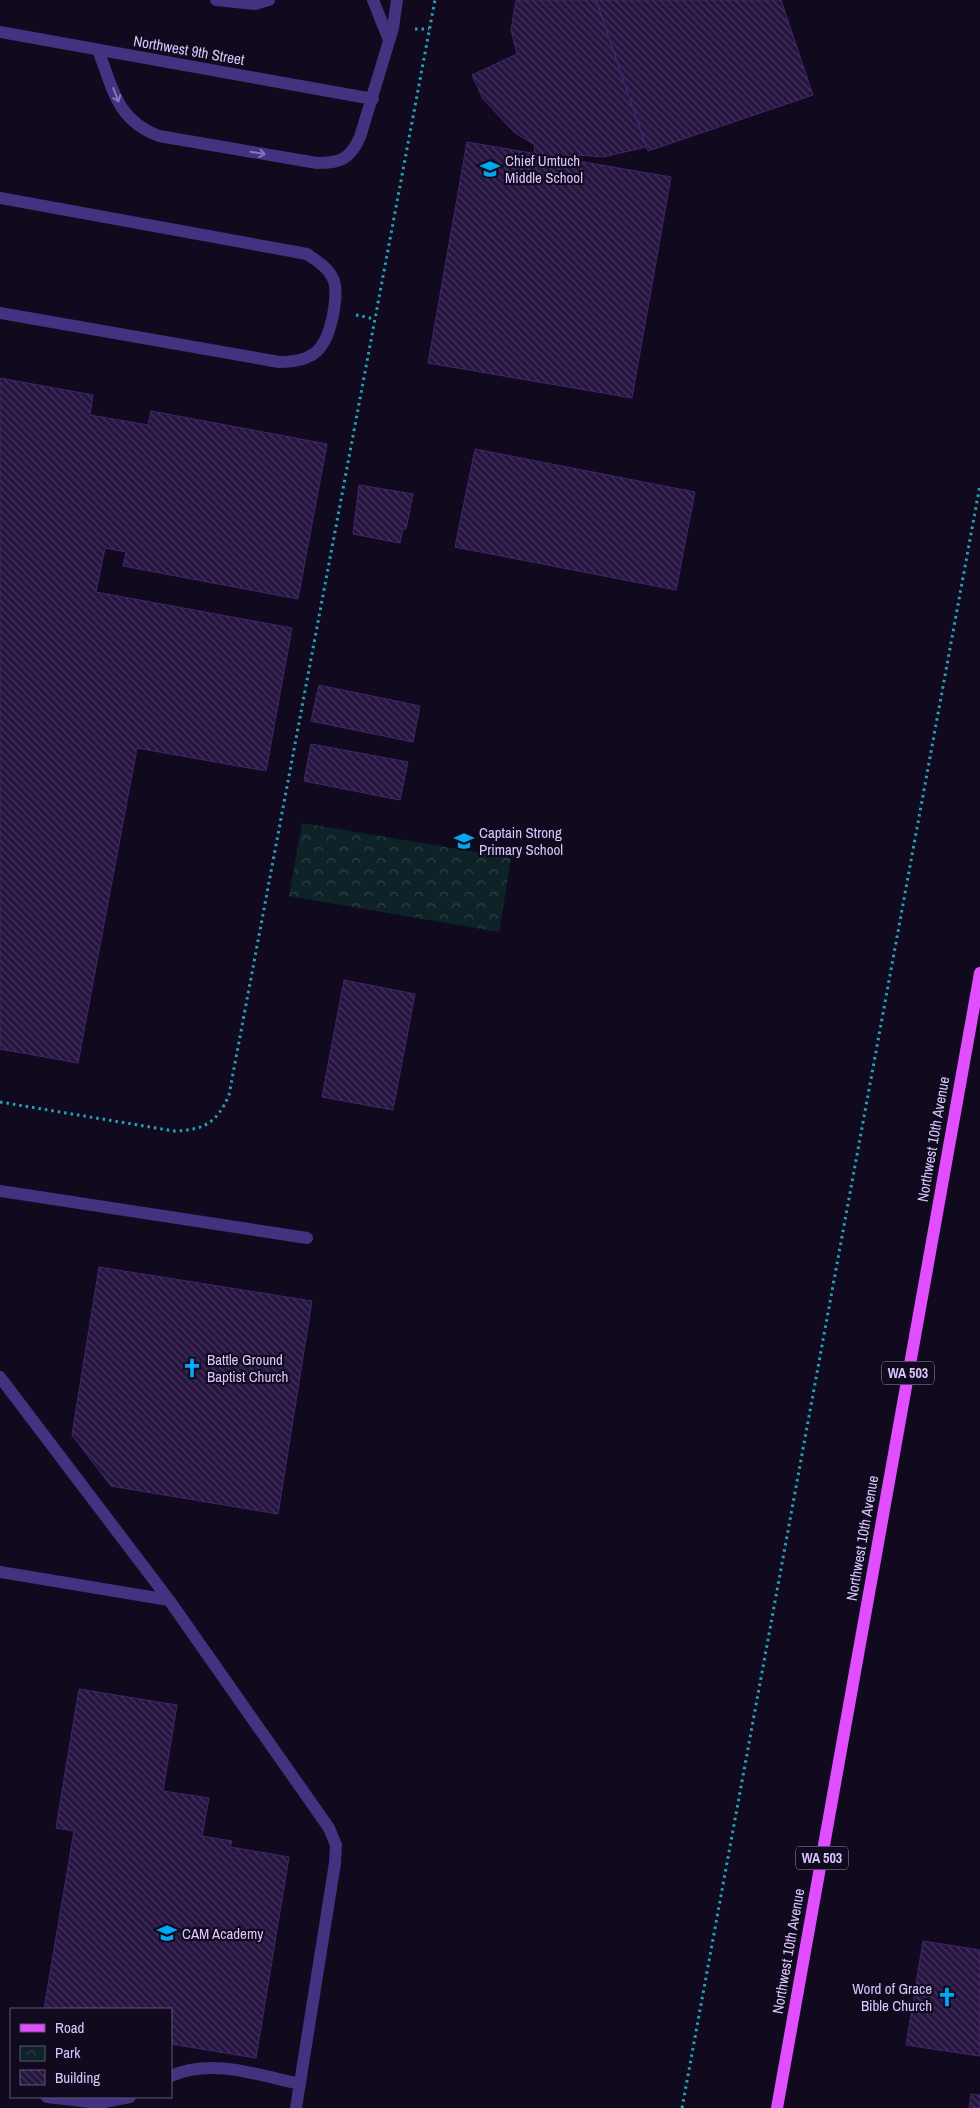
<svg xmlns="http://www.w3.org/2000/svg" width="980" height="2108" font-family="'Archivo Narrow',sans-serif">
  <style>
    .park { fill: url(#park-crowns) }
    .building { fill: url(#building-back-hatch); stroke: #42256e }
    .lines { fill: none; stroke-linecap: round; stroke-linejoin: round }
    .path { stroke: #24a2b6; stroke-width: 3; stroke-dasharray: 2.5 4; stroke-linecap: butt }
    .lane { stroke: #443180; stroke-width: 12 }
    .primary { stroke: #e04eff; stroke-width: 12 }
    .oneway { stroke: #8774b9 }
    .labels { text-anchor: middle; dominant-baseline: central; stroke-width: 4.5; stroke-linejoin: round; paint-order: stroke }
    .shield { fill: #110a1e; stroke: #9c8ebc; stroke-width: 1 }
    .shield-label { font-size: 14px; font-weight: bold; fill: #d8c7ff }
    .street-label { font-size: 15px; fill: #d8c7ff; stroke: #110a1e }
    .poi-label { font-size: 15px; fill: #d8c7ff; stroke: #110a1e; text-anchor: start }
  </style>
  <defs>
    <pattern id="park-crowns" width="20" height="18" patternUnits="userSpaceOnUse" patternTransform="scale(1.25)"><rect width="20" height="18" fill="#0d2328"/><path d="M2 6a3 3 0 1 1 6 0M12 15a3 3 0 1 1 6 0" fill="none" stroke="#304148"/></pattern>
    <pattern id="building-back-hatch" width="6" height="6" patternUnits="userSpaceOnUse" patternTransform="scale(1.25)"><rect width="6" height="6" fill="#261540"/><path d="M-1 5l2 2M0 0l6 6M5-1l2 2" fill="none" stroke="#45365d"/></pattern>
  </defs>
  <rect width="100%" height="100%" fill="#110a1e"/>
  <path class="park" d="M302,823L511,858L499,932L289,896Z"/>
  <path class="building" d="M516,0H596L646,147L603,157L577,155V161L534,154L535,145L515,133L483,99L472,75L517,54L511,30Z
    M596,0H781L813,95L648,151Z
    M467,142L671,177L632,398L428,363Z
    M0,378L93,395L90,415L148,425L151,411L327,444L298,599L123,566L126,552L105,548L96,592L292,628L266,771L137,748L78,1063L0,1049Z
    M475,449L695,492L676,590L455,547Z
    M359,485L413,494L406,529H403L400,543L353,534Z
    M319,685L420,706L413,742L311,721Z
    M311,744L408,762L400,800L304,781Z
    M344,980L415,994L393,1110L322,1097Z
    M99,1267L312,1301L278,1514L111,1486L72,1435Z
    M79,1689L177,1705L163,1791L209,1798L202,1836L232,1841L230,1847L289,1857L256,2058L171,2044V2009H44L74,1831L56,1828Z
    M923,1941L980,1950V2056L906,2045Z
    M971,2094L980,2095V2108H969Z"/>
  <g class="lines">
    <path class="path" d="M415,29H429
      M356,315L375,319
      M0,1102L174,1131C204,1130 217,1123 229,1095L435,0
      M682,2108L980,485"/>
    <path class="lane" d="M216,0L255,4L269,0
      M373,0L389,40
      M0,32L373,99
      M98,50C113,88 116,120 159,136L317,163C341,163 350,159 360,137L393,28L397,0
      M0,198L307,254C317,261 329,268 334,281C337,292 335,304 333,315C326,350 314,362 279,362L0,313
      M0,1191L307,1238
      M0,1377L169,1600L329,1828L336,1845L335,1863L296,2108
      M0,1572L169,1600
      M171,2076C212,2058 258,2075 300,2084
      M47,2097L99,2103L130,2097"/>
    <path class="primary" d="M777,2108L980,973"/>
  </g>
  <defs><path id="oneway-shaft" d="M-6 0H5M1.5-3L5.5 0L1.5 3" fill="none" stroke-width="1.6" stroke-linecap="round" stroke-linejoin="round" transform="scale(1.25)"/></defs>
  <g class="oneway">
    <use href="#oneway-shaft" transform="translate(116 95) rotate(68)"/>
    <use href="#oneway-shaft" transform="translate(258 153) rotate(10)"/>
  </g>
  <defs>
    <symbol id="school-bare" viewBox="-9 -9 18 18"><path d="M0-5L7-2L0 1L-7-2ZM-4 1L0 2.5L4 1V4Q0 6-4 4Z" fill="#00a9f2" stroke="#110a1e" stroke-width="2.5" paint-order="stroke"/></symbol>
    <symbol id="church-bare" viewBox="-9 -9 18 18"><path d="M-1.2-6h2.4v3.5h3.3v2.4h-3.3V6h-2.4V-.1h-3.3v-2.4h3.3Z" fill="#00a9f2" stroke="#110a1e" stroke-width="2.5" paint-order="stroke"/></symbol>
  </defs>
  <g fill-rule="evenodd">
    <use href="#school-bare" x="476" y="155" width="28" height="28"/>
    <use href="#school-bare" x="450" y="827" width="28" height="28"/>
    <use href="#church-bare" x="178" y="1354" width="28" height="28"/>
    <use href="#school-bare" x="153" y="1919" width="28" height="28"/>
    <use href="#church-bare" x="933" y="1983" width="28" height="28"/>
  </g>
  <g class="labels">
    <g class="shield">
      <rect x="882" y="1361.5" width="52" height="23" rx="4"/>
      <rect x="796" y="1846.5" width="52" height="23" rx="4"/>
    </g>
    <g class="shield-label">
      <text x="908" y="1373">WA 503</text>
      <text x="822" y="1858">WA 503</text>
    </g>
    <g class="street-label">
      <text transform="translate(189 50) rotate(10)">Northwest 9th Street</text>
      <text transform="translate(933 1139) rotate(-80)">Northwest 10th Avenue</text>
      <text transform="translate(862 1538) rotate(-80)">Northwest 10th Avenue</text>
      <text transform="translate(788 1951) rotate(-80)">Northwest 10th Avenue</text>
    </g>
    <g class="poi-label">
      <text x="505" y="160">Chief Umtuch<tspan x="505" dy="17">Middle School</tspan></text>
      <text x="479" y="832">Captain Strong<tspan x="479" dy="17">Primary School</tspan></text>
      <text x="207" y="1359">Battle Ground<tspan x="207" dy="17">Baptist Church</tspan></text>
      <text x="182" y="1933">CAM Academy</text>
      <text x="932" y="1988" text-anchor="end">Word of Grace<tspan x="932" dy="17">Bible Church</tspan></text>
    </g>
  </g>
  <rect x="10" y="2008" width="162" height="90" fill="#110a1e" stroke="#615678"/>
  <rect x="20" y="2024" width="25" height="8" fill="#e04eff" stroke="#615678"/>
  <text x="55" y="2033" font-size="15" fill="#d8c7ff">Road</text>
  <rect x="20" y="2046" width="25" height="15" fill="url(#park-crowns)" stroke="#615678"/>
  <text x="55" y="2058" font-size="15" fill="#d8c7ff">Park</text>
  <rect x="20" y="2070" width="25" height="15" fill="url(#building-back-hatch)" stroke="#615678"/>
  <text x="55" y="2083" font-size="15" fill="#d8c7ff">Building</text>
</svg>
